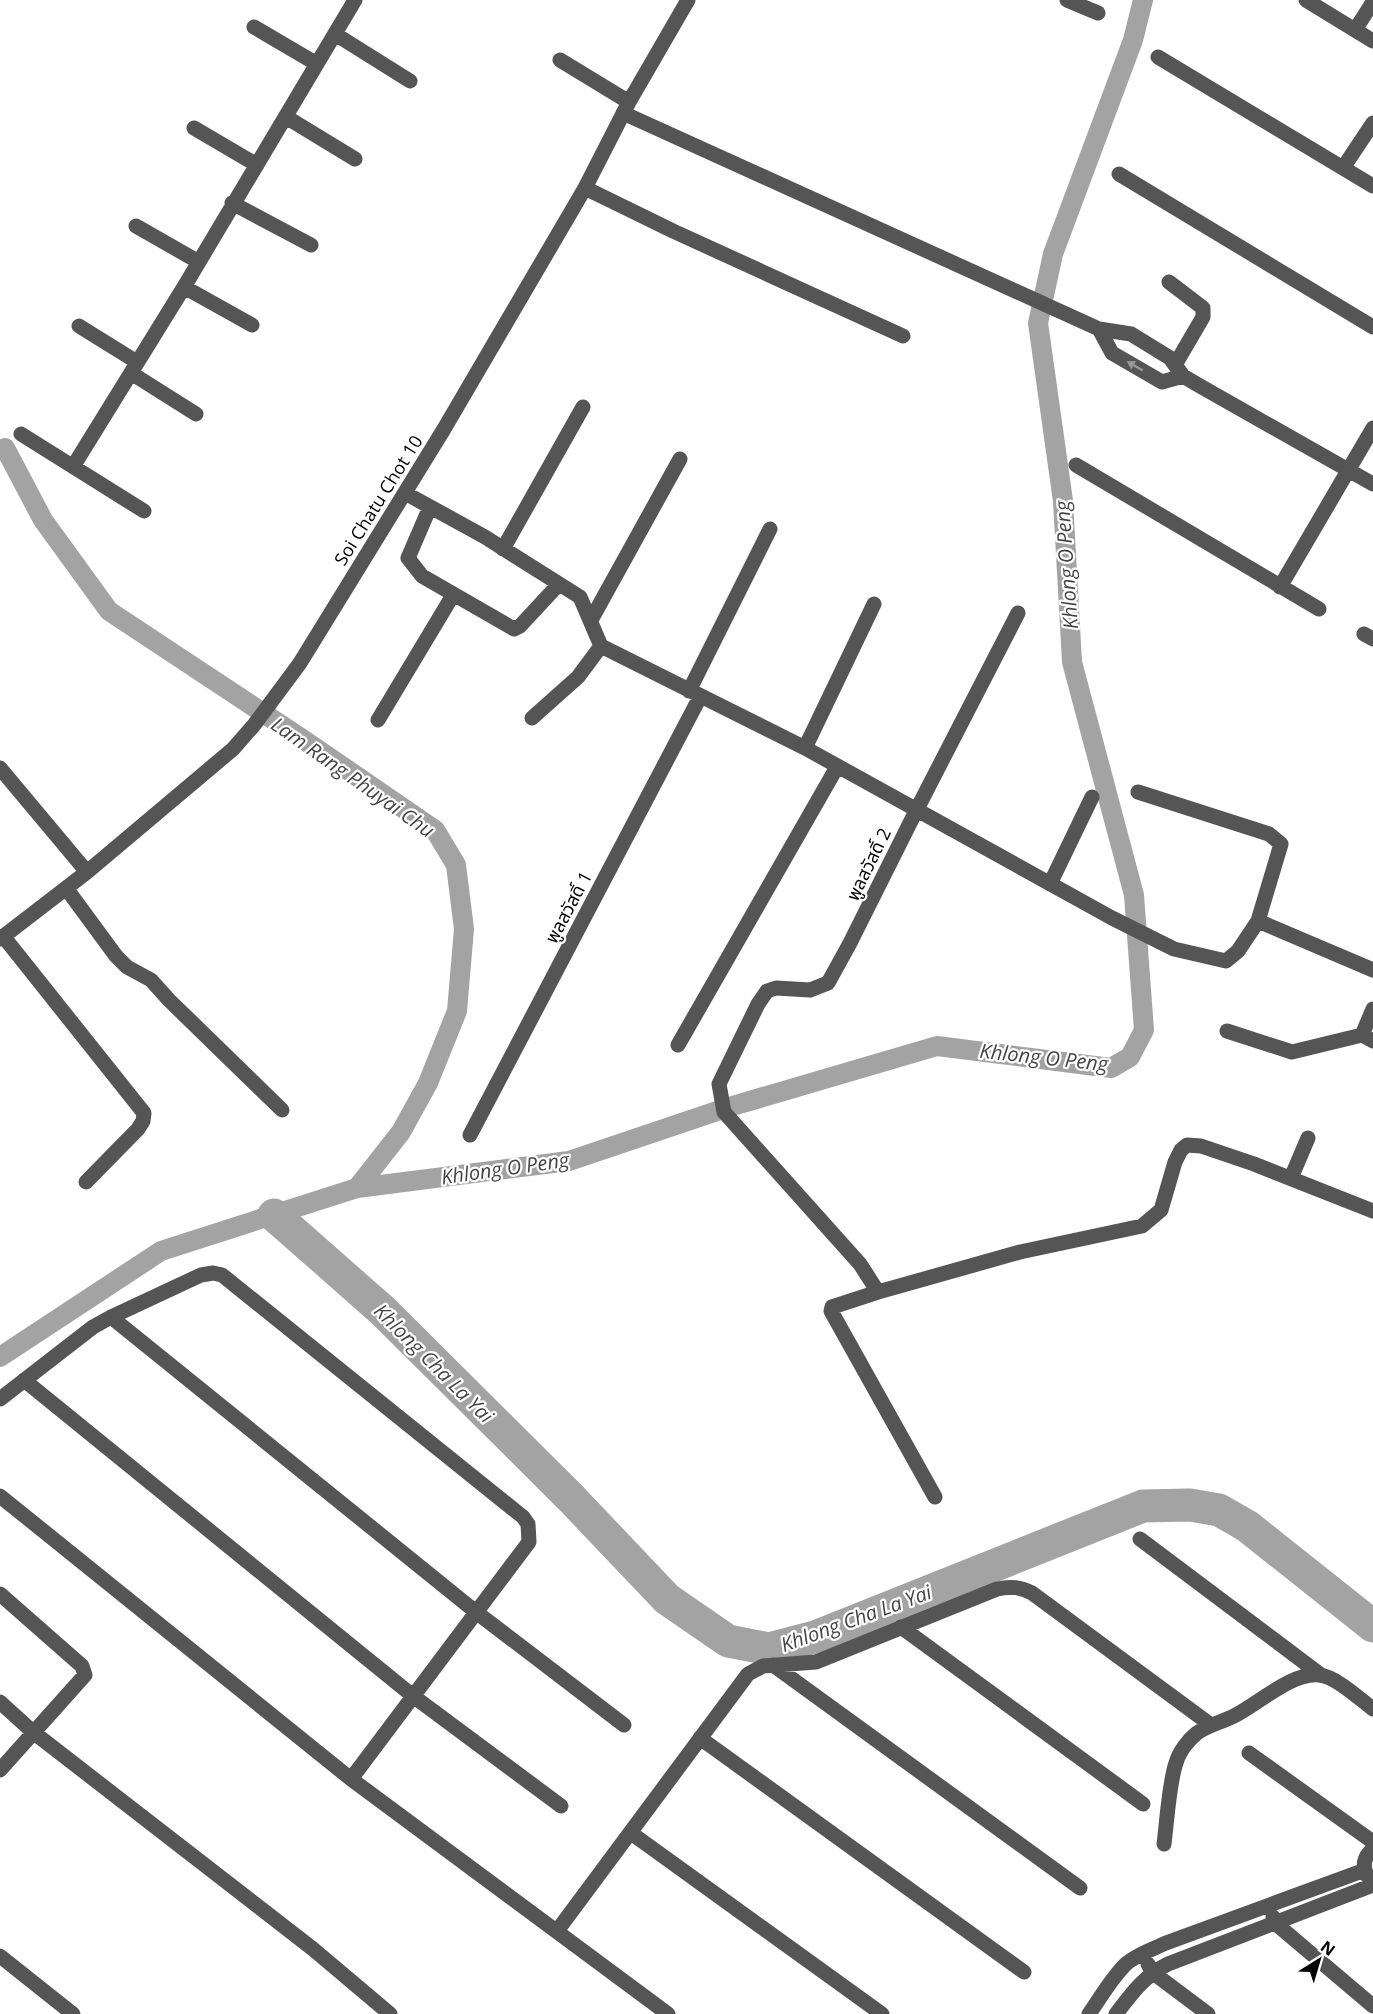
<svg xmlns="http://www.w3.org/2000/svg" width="1373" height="2014" font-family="'Open Sans','Noto Sans Thai',sans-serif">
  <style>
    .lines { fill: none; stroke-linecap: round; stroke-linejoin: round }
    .canal { stroke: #a3a3a3; stroke-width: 20 }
    .river { stroke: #a3a3a3; stroke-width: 33 }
    .minor { stroke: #555; stroke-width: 15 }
    .oneway { fill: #999 }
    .labels { text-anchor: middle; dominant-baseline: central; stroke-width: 4.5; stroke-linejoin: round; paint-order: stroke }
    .street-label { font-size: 18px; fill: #000; stroke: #fff }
    .water-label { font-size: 20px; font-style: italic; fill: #444; stroke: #fff }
  </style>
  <rect width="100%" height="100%" fill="#fff"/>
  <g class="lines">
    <path class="canal" d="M5,448L43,520L109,611L304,740L435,830L456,865L464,929L457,1011L428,1083L401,1132L357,1188
      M0,1357L161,1251L357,1188L569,1161L729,1107L937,1046L1111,1068L1130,1057L1144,1030L1134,895L1072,662L1063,501L1038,323L1053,254L1133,40L1143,0"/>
    <path class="river" d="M274,1215L383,1311L572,1499L667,1599L728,1641L769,1649L815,1637L1143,1506L1190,1505L1219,1510L1247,1526L1373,1626"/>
    <path class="minor" d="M1067,0L1098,13
      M1306,0L1373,41
      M254,27L317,64
      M1355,30L1373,2
      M335,34L410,81
      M1158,57L1373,186
      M560,60L629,102
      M623,113L1099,329L1131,334L1170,358L1183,376L1200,386L1373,484
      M286,117L355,159
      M194,128L257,165
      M1343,168L1373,123
      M1119,174L1373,327
      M585,188L673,231L903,336
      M232,203L311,245
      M136,226L199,262
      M1169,282L1203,308V317L1175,365
      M184,287L252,325
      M79,326L137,362
      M1099,329L1112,353L1162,382L1183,376
      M131,373L196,414
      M21,434L144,511
      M74,465L184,287L355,0
      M1076,465L1319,609
      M405,493L485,537L580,597L601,646L805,748L1112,918L1174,949L1226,961L1238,951L1258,921L1281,844L1269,834L1138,792
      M430,507L408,558L422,576L514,629L520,626L559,584
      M503,549L583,407
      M1280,587L1373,428
      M1018,613L916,811L850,943L828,983L810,990L776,988L767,991L758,1004L719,1084L724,1112L860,1264L878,1292L1020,1252L1142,1226L1161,1210L1175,1162L1181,1150L1187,1145L1201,1146L1254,1164L1373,1211
      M591,620L680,459
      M1364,634L1373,639
      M689,691L770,529
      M532,718L578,677L601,646
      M378,720L453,595
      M805,748L874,604
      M0,768L87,872
      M1050,884L1092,797
      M66,888L116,956L127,967L151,980L169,1000L282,1110
      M1258,921L1373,970
      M3,936L144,1113L143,1121L138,1129L86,1182
      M0,939L87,872L233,749L254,725L300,663L444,429L585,188L629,102L688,0
      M1227,1031L1292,1052L1362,1035L1373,1041
      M1362,1035L1373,1009
      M678,1045L837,767
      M470,1135L700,697
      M1291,1178L1308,1138
      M878,1292L832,1307L831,1311L935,1497
      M111,1317L476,1612L624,1725
      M24,1380L413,1696L561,1806
      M0,1399L93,1327L111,1317L201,1275L213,1273L222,1275L523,1517L528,1524L529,1542L351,1779
      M0,1496L351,1779L668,2014
      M1140,1539L1321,1675
      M0,1594L82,1666L85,1675L0,1770
      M901,1627L1143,1804
      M773,1665L1080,1888
      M0,1702L33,1732L313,1949L390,2014
      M700,1738L1024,1972
      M1249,1753L1373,1842
      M631,1833L882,2014
      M1164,1844C1167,1821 1169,1783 1176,1763C1179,1752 1188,1740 1197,1733C1208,1725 1222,1722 1234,1716C1258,1704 1292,1672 1319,1675C1335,1676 1360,1699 1373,1709
      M1368,1877C1362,1867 1363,1857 1373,1849
      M1273,1917L1275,1923L1373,2006
      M557,1931L748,1674L763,1666L816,1662L997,1589C1011,1586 1020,1587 1032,1593L1211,1725
      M0,1956L73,2014
      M1148,1964L1152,1972L1208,2014
      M1089,2014C1101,1997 1112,1977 1127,1963C1138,1954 1153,1949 1166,1943L1365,1870
      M1116,2014C1132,1993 1144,1976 1168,1964L1373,1885"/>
  </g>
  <defs><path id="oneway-solid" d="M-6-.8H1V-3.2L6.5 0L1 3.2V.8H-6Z" transform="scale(1.5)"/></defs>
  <use class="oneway" href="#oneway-solid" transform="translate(1135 366) rotate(-150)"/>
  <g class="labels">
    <g class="street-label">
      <text transform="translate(378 500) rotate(-58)">Soi Chatu Chot 10</text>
      <text transform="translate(868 864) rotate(-64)">พูลสวัสดิ์ 2</text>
      <text transform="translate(568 907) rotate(-62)">พูลสวัสดิ์ 1</text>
    </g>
    <g class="water-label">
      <text transform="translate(1066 565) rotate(-94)">Khlong O Peng</text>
      <text transform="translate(353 777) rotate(35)">Lam Rang Phuyai Chu</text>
      <text transform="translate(1044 1057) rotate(6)">Khlong O Peng</text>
      <text transform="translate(505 1168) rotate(-8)">Khlong O Peng</text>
      <text transform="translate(434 1363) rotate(45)">Khlong Cha La Yai</text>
      <text transform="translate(856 1618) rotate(-20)">Khlong Cha La Yai</text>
    </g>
  </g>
  <g transform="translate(1319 1960) rotate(37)" stroke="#ffffff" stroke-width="4.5" paint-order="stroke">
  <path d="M0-4.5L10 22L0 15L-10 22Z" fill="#000000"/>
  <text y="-9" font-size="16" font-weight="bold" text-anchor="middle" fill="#000000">N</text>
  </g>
</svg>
